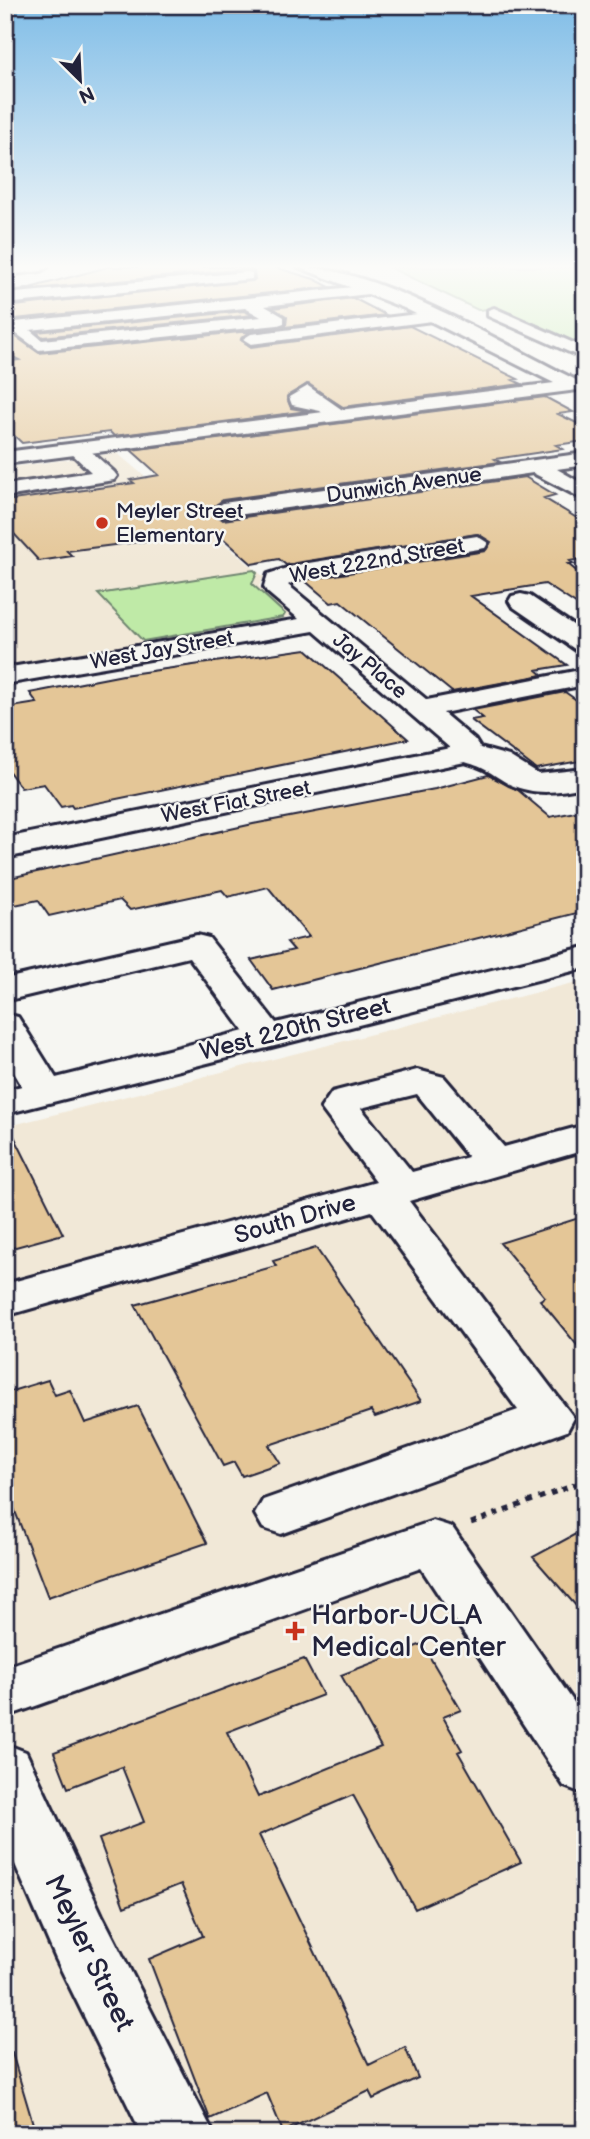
<svg xmlns="http://www.w3.org/2000/svg" width="590" height="2139" font-family="'Balsamiq Sans',sans-serif">
  <style>
    .built { fill: #f1e8d7 }
    .green { fill: #bfeaa7; stroke: #708671; stroke-width: 2 }
    .building { fill: #e4c697; stroke: #22223b; stroke-width: 2 }
    .lines { fill: none; stroke-linecap: round; stroke-linejoin: round }
    .minor-casing { stroke: #22223b; stroke-width: 6 }
    .major-casing { stroke: #22223b; stroke-width: 6 }
    .path { stroke: #22223b; stroke-width: 5; stroke-dasharray: 6 6; stroke-linecap: butt }
    .minor { fill: #f6f6f2; fill-rule: evenodd }
    .major { fill: #f6f6f2; fill-rule: evenodd }
    .poi-dot { fill: #c8321e; stroke: #f6f6f2; stroke-width: 2.5 }
    .labels { text-anchor: middle; dominant-baseline: central; stroke-width: 5; stroke-linejoin: round; paint-order: stroke }
    .far-street-label { font-size: 21px; fill: #22223b; stroke: #f6f6f2 }
    .far-poi-label { font-size: 21px; fill: #22223b; stroke: #f6f6f2; text-anchor: start }
    .street-label { font-size: 24px; fill: #22223b; stroke: #f6f6f2 }
    .near-poi-label { font-size: 28px; fill: #22223b; stroke: #f6f6f2; text-anchor: start }
    .near-street-label { font-size: 28px; fill: #22223b; stroke: #f6f6f2 }
  </style>
  <rect width="100%" height="100%" fill="#f6f6f2"/>
  <filter id="ink" filterUnits="userSpaceOnUse"><feTurbulence type="fractalNoise" baseFrequency=".0143" numOctaves="2"/><feDisplacementMap in="SourceGraphic" scale="14" xChannelSelector="R" yChannelSelector="G"/><feConvolveMatrix kernelMatrix="1 2 1 2 8 2 1 2 1" color-interpolation-filters="sRGB"/></filter>
  <g filter="url(#ink)">
    <path class="built" d="M117,453L264,577L259,586L293,614L280,620L5,666V468Z
      M585,980V2134H5V1127Z"/>
    <path class="green" d="M389,267H585V342L577,343L499,308L478,310Z
      M254,570L257,573L252,584L285,614L283,617L143,641L98,594Z"/>
    <path class="building" d="M108,267H274L314,279L330,287L15,319L5,325V307L255,279L254,271L247,269L22,290Z
      M353,298L386,315L251,331L241,340L251,347L410,326L518,379L513,380L522,384L343,407L307,384L287,398L291,408L308,411L114,436L110,432L22,443L5,427V362L19,360L5,353V329L39,353L278,328L286,325L287,317L273,308Z
      M244,311L253,315L43,337L36,332Z
      M545,397L573,412L558,414L585,427V441L556,445L563,449L495,459L500,462L223,500L210,509L223,520L525,477L555,495L544,498L585,523V558L570,561L574,564H568L585,578V610L545,584L471,596L567,665L537,670L543,675L452,692L340,601L331,603L304,580L485,551L491,542L478,534L286,565L279,559L252,564L216,532L67,551L72,556L39,561L5,524V501L134,483L130,480L159,475L131,450Z
      M306,649L408,739L73,808L71,805L61,807L44,784L21,788L5,766V708L37,703L30,693L123,675Z
      M565,692L585,706V760L536,769L471,720L483,718L473,710Z
      M488,775L518,790L550,817L585,810V911L273,990L251,960L294,950L287,942L309,937L268,887L228,897L222,890L130,910L120,900L49,916L38,900L5,907V879L253,824L435,789Z
      M5,1118L63,1234L5,1250Z
      M585,1216V1355L540,1300L545,1297L500,1243Z
      M316,1248L421,1401L375,1417L371,1411L269,1445L280,1463L242,1476L234,1462L223,1466L135,1305L276,1266L273,1261Z
      M48,1380L55,1395L70,1390L85,1423L138,1406L207,1543L48,1597L5,1485V1393Z
      M585,1529V1616L533,1557Z
      M422,1644L461,1710L443,1717L462,1750L458,1752L521,1862L415,1909L353,1795L259,1835L369,2065L405,2047L418,2078L373,2099L369,2091L283,2132L267,2093L210,2119L149,1959L203,1936L181,1884L124,1907L99,1839L144,1822L122,1767L68,1788L54,1752L304,1659L323,1695L227,1732L258,1797L381,1747L341,1675Z
      M12,2053L36,2134H5V2054Z"/>
    <g class="lines">
      <defs>
        <path id="minor" d="M5,267H48L41,271L5,275Z
          M247,272L252,273V279L5,304V294Z
          M372,285L380,290L377,293L265,306L284,317V323L278,325L39,350L7,327L15,322ZM245,308L261,317L42,340L30,330Z
          M494,308L585,348V359L488,316V310Z
          M434,312L440,314V320L251,344L243,339L251,334Z
          M308,386L344,411L347,415L344,419H330L320,411L292,405L289,397Z
          M77,443L84,445L114,472L117,476L114,480L5,497V485L91,472L67,449Z
          M585,453V465L557,469L585,485V500L533,473L223,517L212,510L223,503Z
          M477,536L488,543L485,548L301,578L288,585L427,700L585,669V685L443,713L475,740L480,748L509,756L538,774L585,769V787C558,792 535,796 509,784C491,774 487,768 465,762L5,858V838L450,748L314,631L5,684V668L299,619L267,592L264,587L268,574L296,565Z
          M521,594L530,596L585,633V653L576,650L512,606L509,601L512,596Z
          M197,935L209,938L276,1023L585,947V968L5,1114V1090L22,1086L5,1057V1014L18,1017L56,1078L244,1031L189,957L5,1001V979Z
          M417,1070L444,1077L504,1147L585,1125V1150L409,1201L574,1418L567,1431L281,1534L263,1528L255,1514L263,1500L518,1410L372,1211L5,1316V1284L376,1182L321,1108L332,1092ZM417,1094L468,1157L412,1172L361,1108Z
          M433,1521L452,1527L585,1718V1794L564,1786L421,1568L5,1717V1667Z
          M5,1744L26,1752L102,1915L214,2134H142L56,1959L5,1841Z"/>
        <path id="major" d="M298,267C376,267 503,344 576,380L585,379V389L5,464V452L554,383L404,308Z"/>
      </defs>
      <use href="#minor" class="minor-casing"/>
      <use href="#major" class="major-casing"/>
      <path class="path" d="M471,1523L585,1481"/>
      <use href="#minor" class="minor"/>
      <use href="#major" class="major"/>
    </g>
  </g>
  <linearGradient id="sky" x2="0" y2="1"><stop stop-color="#80bde7"/><stop offset="0.47" stop-color="#fbfbf9"/><stop offset="1" stop-color="#fbfbf9" stop-opacity="0"/></linearGradient>
  <rect width="590" height="567" fill="url(#sky)"/>
  <g class="poi-dot">
    <circle cx="102" cy="523" r="7"/>
    <path d="M291.5 1620.5h7v7h7v7h-7v7h-7v-7h-7v-7h7z"/>
  </g>
  <g class="labels">
    <g class="far-street-label">
      <text transform="translate(404 485) rotate(-8)">Dunwich Avenue</text>
      <text transform="translate(377 561) rotate(-10)">West 222nd Street</text>
      <text transform="translate(162 650) rotate(-10)">West Jay Street</text>
      <text transform="translate(370 666) rotate(40)">Jay Place</text>
      <text transform="translate(236 802) rotate(-11)">West Fiat Street</text>
    </g>
    <g class="far-poi-label">
      <text x="116" y="511">Meyler Street<tspan x="116" dy="24">Elementary</tspan></text>
    </g>
    <g class="street-label">
      <text transform="translate(295 1029) rotate(-14)">West 220th Street</text>
      <text transform="translate(295 1219) rotate(-16)">South Drive</text>
    </g>
    <g class="near-poi-label">
      <text x="311" y="1615">Harbor-UCLA<tspan x="311" dy="32">Medical Center</tspan></text>
    </g>
    <g class="near-street-label">
      <text transform="translate(89 1953) rotate(64)">Meyler Street</text>
    </g>
  </g>
  <rect width="590" height="2139" fill="none" stroke="#f6f6f2" stroke-width="28"/>
  <rect x="14" y="14" width="562" height="2111" fill="none" stroke="#22223b" stroke-width="2.5" filter="url(#ink)"/>
  <g transform="translate(80 80) rotate(156)" stroke="#f6f6f2" stroke-width="5" paint-order="stroke">
  <path d="M0-5L12 26L0 18L-12 26Z" fill="#22223b"/>
  <text y="-10" font-size="19" font-weight="bold" text-anchor="middle" fill="#22223b">N</text>
  </g>
</svg>
